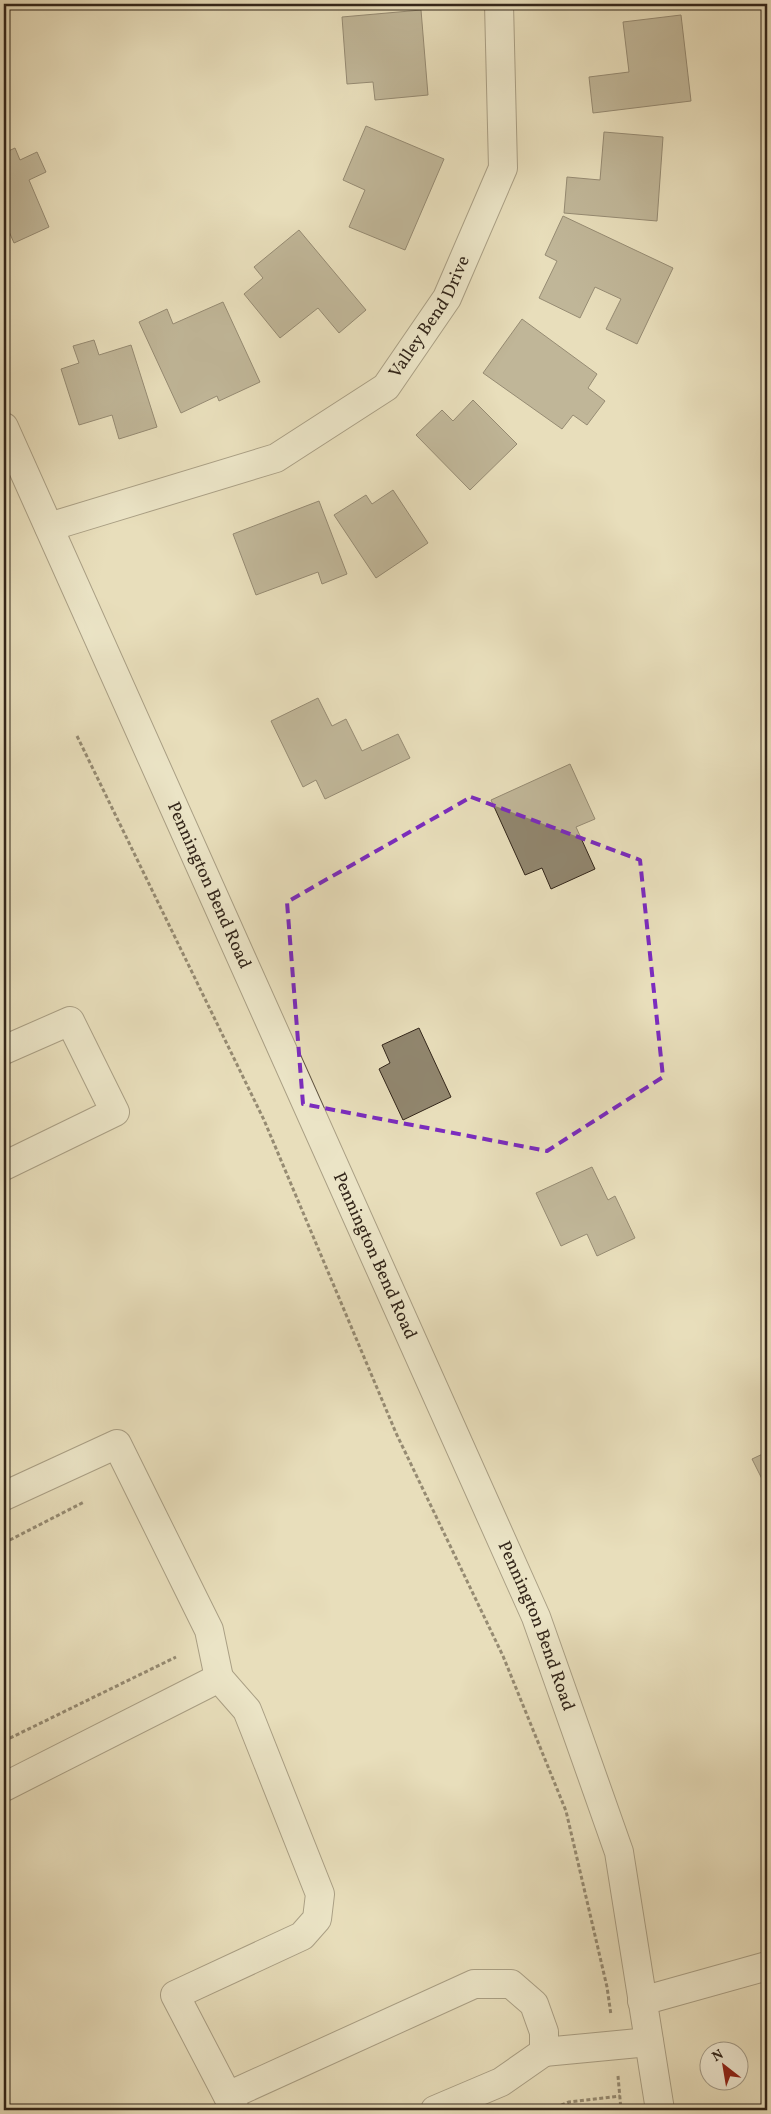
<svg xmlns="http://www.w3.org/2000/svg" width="771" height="2114" font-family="Vollkorn,serif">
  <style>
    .building { fill: #91866e; stroke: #33261a }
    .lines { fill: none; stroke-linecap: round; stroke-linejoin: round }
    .minor-casing { stroke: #605442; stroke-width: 30 }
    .path { stroke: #33261a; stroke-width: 3; stroke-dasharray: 4 2.5; stroke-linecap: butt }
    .minor { stroke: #f0ead3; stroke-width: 28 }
    .marked { fill: none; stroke: #7b2cbf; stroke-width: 4; stroke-dasharray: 10 6; stroke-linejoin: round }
    .labels { text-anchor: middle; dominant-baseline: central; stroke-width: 4.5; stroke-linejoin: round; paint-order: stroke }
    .street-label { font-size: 18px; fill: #33261a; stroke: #f0ead3 }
  </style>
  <rect width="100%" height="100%" fill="#e8debb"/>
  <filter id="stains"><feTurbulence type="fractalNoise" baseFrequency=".004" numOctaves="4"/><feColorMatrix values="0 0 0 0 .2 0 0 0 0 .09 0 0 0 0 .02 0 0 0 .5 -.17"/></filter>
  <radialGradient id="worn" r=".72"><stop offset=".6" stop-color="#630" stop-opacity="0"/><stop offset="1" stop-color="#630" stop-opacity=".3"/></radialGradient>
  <path class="building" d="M421,10L428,95L375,100L373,82L347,84L342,17Z
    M681,15L691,101L593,113L589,77L629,72L623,22Z
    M366,126L444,159L405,250L349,227L365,190L343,180Z
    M604,132L663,137L657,221L564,213L567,177L600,180Z
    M15,148L20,160L37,152L46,172L29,180L49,227L14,243L4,220V153Z
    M563,216L673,268L637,344L606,329L621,299L595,287L580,318L539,298L557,261L545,255Z
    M299,230L366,310L339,333L318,308L280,338L244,294L263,278L254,267Z
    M223,302L260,382L219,401L217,396L181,413L139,322L167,309L173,324Z
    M522,319L597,374L588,388L605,401L587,425L573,415L562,429L483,373Z
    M94,340L99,355L131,345L157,427L119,439L112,415L79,425L61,369L79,363L73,346Z
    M473,400L517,444L470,490L416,435L442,410L453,421Z
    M393,490L428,543L376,578L334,515L366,495L372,504Z
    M319,501L347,574L322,584L318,572L256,595L233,534Z
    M318,698L332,726L346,719L362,751L398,734L410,758L325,799L316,780L303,787L271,721Z
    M570,764L595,819L576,827L595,869L551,889L542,868L525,875L491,800Z
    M419,1028L451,1097L403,1120L379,1069L390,1063L382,1045Z
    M592,1167L608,1200L615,1196L635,1238L597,1256L587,1234L561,1246L536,1193Z
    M767,1452V1489L752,1459Z"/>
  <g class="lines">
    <defs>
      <g id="minor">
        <path id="s1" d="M4,427L536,1617L619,1852L660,2110"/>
        <path id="s2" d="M49,527L276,458L386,387L447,298L503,168L499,4"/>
        <path d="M4,1050L70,1021L115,1112L4,1166"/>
        <path d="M4,1496L117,1444L209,1630L219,1678"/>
        <path d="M4,1787L219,1678L247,1710L320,1894L317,1919L302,1936L175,1995L235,2110"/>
        <path d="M642,2001L767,1966"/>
        <path d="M228,2096L474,1984H511L534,2004L544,2032V2052L649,2042"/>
        <path d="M435,2110L501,2082L544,2052"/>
      </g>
    </defs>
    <use href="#minor" class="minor-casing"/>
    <path class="path" d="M77,736L264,1120L396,1433L503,1656L566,1811L607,1987L611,2015
      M4,1543L84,1502
      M4,1741L176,1657
      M618,2076L621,2110
      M549,2110L569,2102L620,2096"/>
    <use href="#minor" class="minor"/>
  </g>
  <path d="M0 0H771V2114H0ZM471,797L640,860L663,1077L547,1151L303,1104L287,902Z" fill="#e8debb" fill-opacity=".55" fill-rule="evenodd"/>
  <path class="marked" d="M471,797L640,860L663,1077L547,1151L303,1104L287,902Z"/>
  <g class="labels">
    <g class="street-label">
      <text stroke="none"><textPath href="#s2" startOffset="451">Valley Bend Drive</textPath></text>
      <text stroke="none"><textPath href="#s1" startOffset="502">Pennington Bend Road</textPath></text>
      <text stroke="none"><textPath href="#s1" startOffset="908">Pennington Bend Road</textPath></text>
      <text stroke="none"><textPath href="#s1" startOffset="1312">Pennington Bend Road</textPath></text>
    </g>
  </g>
  <rect width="771" height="2114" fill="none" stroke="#e8debb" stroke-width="20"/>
  <rect x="5" y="5" width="761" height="2104" fill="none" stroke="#33261a" stroke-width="2.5"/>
  <rect x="10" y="10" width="751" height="2094" fill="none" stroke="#33261a"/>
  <g transform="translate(724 2066) rotate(329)"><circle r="24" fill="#f0ead3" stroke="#a49c89"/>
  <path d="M0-4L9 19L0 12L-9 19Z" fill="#8f2418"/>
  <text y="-8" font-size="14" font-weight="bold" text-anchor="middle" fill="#33261a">N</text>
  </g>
  <rect width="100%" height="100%" filter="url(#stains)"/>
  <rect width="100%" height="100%" fill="url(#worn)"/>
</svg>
